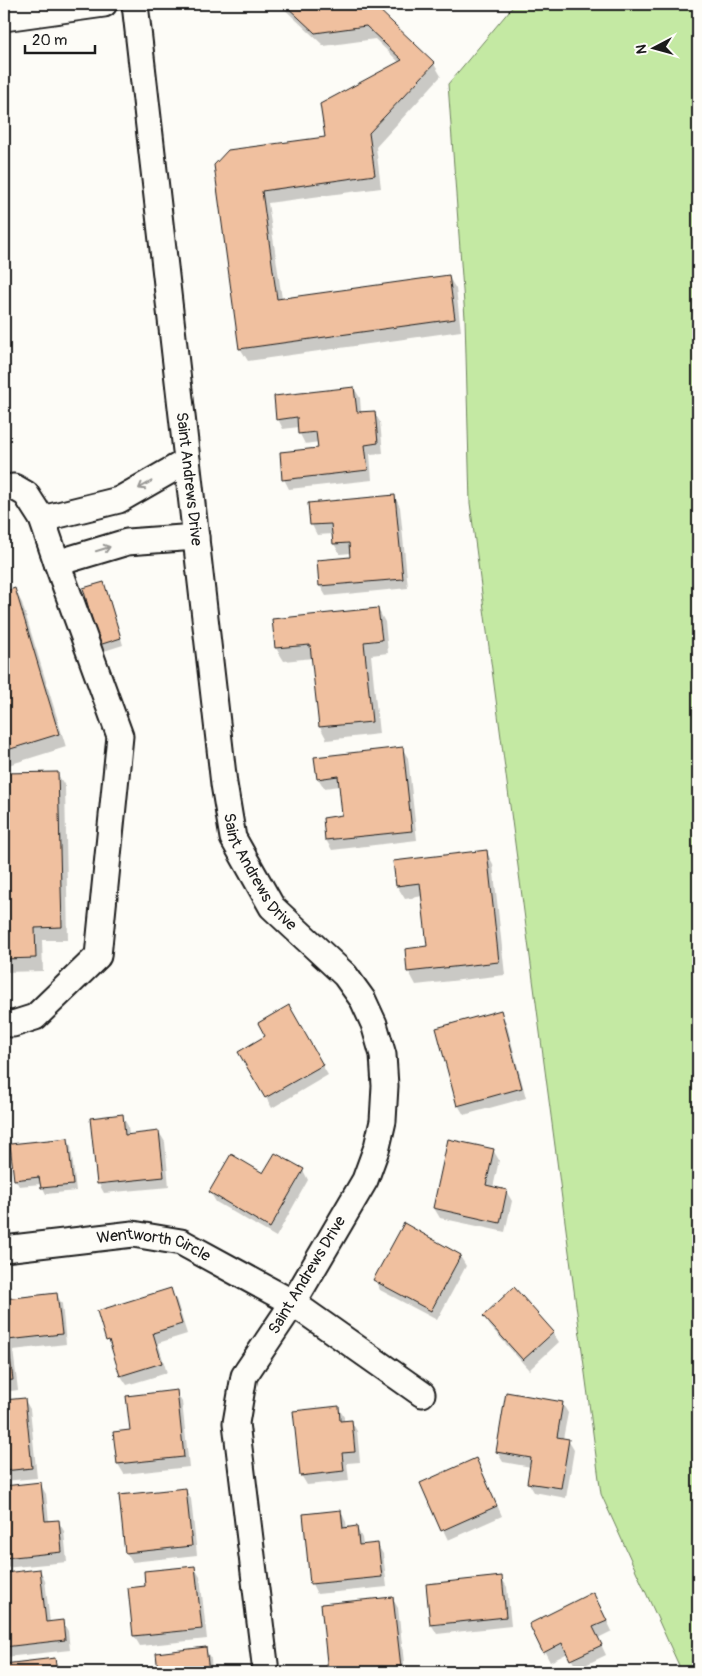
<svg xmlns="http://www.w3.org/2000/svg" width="702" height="1676" font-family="Pangolin,sans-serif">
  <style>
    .green { fill: #c4e9a3; stroke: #708260 }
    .shadow { fill: #0003 }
    .building { fill: #f0c09f; stroke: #1c1c1c }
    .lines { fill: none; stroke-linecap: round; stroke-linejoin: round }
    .minor-casing { stroke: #1c1c1c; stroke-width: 29 }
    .minor { stroke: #fdfcf7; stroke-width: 25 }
    .oneway { stroke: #989794 }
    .labels { text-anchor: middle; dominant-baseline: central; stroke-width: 4; stroke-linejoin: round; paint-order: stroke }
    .street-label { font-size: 16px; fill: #1c1c1c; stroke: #fdfcf7 }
  </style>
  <rect width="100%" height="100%" fill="#fdfcf7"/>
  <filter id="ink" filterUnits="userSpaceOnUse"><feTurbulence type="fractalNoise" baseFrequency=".02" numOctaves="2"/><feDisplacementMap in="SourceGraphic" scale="10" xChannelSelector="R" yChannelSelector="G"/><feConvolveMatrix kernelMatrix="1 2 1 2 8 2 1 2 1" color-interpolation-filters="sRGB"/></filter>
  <g filter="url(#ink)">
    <path class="green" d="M515,4H698V1672H682L601,1494L470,503L465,318L448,84Z"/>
    <path class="shadow" d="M279,4H371L434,64L441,76L376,147L381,188L268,203L282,299L448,276L456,289L461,331L248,361L240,348L215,165L326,138L400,63L375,39L324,46Z
      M354,388L360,398L361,413L374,412L380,422L383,453L370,454L372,480L289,489L284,479L319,450V442L305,444L300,434L299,427L283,429L278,419Z
      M395,497L400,507L408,588L326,596L320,586L318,561L352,558L351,553L340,554L334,544L333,534L317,535L312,525L309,505Z
      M103,584L107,590L123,645L104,651L101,644Z
      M15,590L22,603L66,747L5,766L4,764V593Z
      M378,609L385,622L388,653L371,655L379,734L327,740L320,727L313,658L284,661L276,648Z
      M402,748L408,758L417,840L332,850L326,840L343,816L340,786L324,788L318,778Z
      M57,773L65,786L68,940H42L43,971L4,972V774Z
      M486,851L493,864L505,975L416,985L409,972L406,950L428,947L423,896L405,899L397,886Z
      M288,1007L328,1075L272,1108L240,1052L267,1037Z
      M500,1012L506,1022L526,1098L464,1115L458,1105Z
      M122,1116L128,1126L129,1135L159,1132L165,1142L169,1187L104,1193L99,1184Z
      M67,1139L71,1146L76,1191L46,1194L41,1184L19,1186L15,1179Z
      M493,1150L499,1160L493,1188L506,1191L512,1201L505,1232L440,1218L434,1208Z
      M303,1170L308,1180L276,1237L216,1202L210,1192L264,1174Z
      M460,1256L466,1266L437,1320L380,1290L375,1280Z
      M170,1289L176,1299L187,1334L158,1343L167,1373L127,1385L121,1376L114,1351L108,1340Z
      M514,1289L553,1333L559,1342L529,1370L490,1326L484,1316Z
      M56,1294L62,1304L66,1344L13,1350L18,1390L4,1392V1300Z
      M176,1392L182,1402L189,1467L124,1474L118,1464L115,1433L131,1432Z
      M24,1399L30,1409L37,1478L4,1481V1401Z
      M562,1403L568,1413L563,1439L568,1440L574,1450L566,1498L534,1492L528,1482L531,1467L503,1462L497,1452Z
      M338,1407L344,1417V1422L351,1421L357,1431L360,1462L347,1463L349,1481L307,1485L301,1475Z
      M481,1469L502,1516L448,1540L421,1484Z
      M40,1484L46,1494L49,1522L58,1521L64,1531L67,1562L4,1568V1488Z
      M185,1489L191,1499L197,1555L132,1562L126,1552Z
      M341,1512L346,1522L347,1529L357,1528L362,1538L363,1545L377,1544L383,1554L387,1587L317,1594L312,1584L304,1516Z
      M194,1567L200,1577L207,1639L140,1646L134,1636Z
      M40,1570L45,1580L50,1623L62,1621L68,1631L70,1650L6,1657L4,1653V1574Z
      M501,1577L507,1587L511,1626L437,1634L431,1624Z
      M392,1598L398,1608L405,1672H329L322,1605Z
      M599,1604L612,1631L598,1638L606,1655L577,1669L568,1653L550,1662L531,1625Z
      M205,1649L211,1659L212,1672H160L157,1654Z
      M55,1660L61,1672H6L5,1665Z"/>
    <path class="building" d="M284,4H373L435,63L369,133L375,175L262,191L277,299L449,275L455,319L239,349L214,165L228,150L325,137L320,104L402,60L366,26L315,33Z
      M354,387L357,412L375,411L378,443L365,445L368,470L282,480L280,452L318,448L316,432L298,434L297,417L276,420L274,396Z
      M395,495L403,579L319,586L317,560L350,557L349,543L333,544L331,524L310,525L308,503Z
      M104,582L121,638L99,645L83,588Z
      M15,588L59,734L4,751V592Z
      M378,608L382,640L364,642L372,722L319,727L310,645L275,648L272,619Z
      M403,747L412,831L325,840L323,818L342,815L338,776L317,779L314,757Z
      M58,772L62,927L35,928L36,958L4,959V773Z
      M487,850L499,962L407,972L405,949L427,946L420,883L396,886L393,861Z
      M289,1005L323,1065L265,1098L238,1052L265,1036L258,1023Z
      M501,1010L522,1088L457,1106L436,1028Z
      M123,1114L125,1135L159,1131L164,1177L97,1184L90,1118Z
      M68,1138L73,1185L41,1188L39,1177L14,1180L10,1144Z
      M448,1139L494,1149L486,1185L507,1190L500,1223L433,1208Z
      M275,1153L304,1169L270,1228L209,1192L231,1154L263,1173Z
      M404,1223L461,1255L431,1311L373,1280Z
      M514,1287L554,1332L523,1360L483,1316Z
      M171,1288L182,1324L153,1333L162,1363L120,1376L109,1340L106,1341L97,1311Z
      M57,1293L62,1334L8,1340L13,1380L4,1381V1299Z
      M177,1390L184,1457L117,1464L113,1432L130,1430L126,1396Z
      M506,1392L563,1402L557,1437L569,1439L561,1488L527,1483L531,1458L496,1452Z
      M25,1398L32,1468L4,1471V1400Z
      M339,1406L340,1421L352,1420L355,1452L342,1453L344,1471L300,1476L293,1411Z
      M476,1458L497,1506L441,1531L420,1483Z
      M41,1482L45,1521L59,1520L62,1552L4,1558V1486Z
      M186,1488L192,1546L125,1553L119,1495Z
      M341,1510L343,1528L357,1526L359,1545L378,1543L382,1577L310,1584L303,1514Z
      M195,1566L202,1629L133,1636L128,1588L145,1586L144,1571Z
      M40,1569L46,1622L63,1620L65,1640L4,1647V1573Z
      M502,1576L506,1617L430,1625L426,1584Z
      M593,1592L607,1621L593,1627L602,1645L570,1660L562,1643L543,1653L529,1624Z
      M393,1597L401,1667L347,1672H328L321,1604Z
      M206,1647L209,1672H158L156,1653Z
      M55,1658L57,1672H5L4,1664Z"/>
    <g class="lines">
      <defs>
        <g id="minor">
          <path id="s1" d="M135,4L224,784L233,838L272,907L345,975L363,1000L374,1024L383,1055L385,1086L383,1121L377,1147L365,1180L293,1303L244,1376L236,1423L266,1672"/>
          <path d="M4,18L104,4"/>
          <path d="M4,488L14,487L26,494L42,519L57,563L120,736L98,956L35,1017L13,1024L4,1023"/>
          <path d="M42,519L119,500L187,461"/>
          <path d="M57,563L127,542L196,537"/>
          <path id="s2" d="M4,1249L133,1234L181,1242L293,1303L422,1394"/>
        </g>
      </defs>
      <use href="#minor" class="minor-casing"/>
      <use href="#minor" class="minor"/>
    </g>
    <defs><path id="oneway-shaft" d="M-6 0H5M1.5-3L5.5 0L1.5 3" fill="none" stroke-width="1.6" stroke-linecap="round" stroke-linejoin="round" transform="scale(1.25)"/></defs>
    <g class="oneway">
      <use href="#oneway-shaft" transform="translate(145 485) rotate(150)"/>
      <use href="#oneway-shaft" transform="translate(103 549) rotate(-17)"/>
    </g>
  </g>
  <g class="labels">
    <g class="street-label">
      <text stroke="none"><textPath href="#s1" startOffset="478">Saint Andrews Drive</textPath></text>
      <text stroke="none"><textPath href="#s1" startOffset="882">Saint Andrews Drive</textPath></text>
      <text stroke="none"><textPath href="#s2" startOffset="152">Wentworth Circle</textPath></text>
      <text transform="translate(307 1275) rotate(-59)">Saint Andrews Drive</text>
    </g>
  </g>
  <rect width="702" height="1676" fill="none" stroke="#fdfcf7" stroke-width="20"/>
  <rect x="10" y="10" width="682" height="1656" fill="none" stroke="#1c1c1c" stroke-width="2" filter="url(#ink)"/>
  <g transform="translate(654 48) rotate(264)" stroke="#fdfcf7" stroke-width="4" paint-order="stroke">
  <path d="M0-4L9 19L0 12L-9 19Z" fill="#1c1c1c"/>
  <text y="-8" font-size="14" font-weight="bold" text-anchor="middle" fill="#1c1c1c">N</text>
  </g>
  <path d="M25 45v8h70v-8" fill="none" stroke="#1c1c1c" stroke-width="2.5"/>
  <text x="32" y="45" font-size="15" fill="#1c1c1c" stroke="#fdfcf7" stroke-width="4" paint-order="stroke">20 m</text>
</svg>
